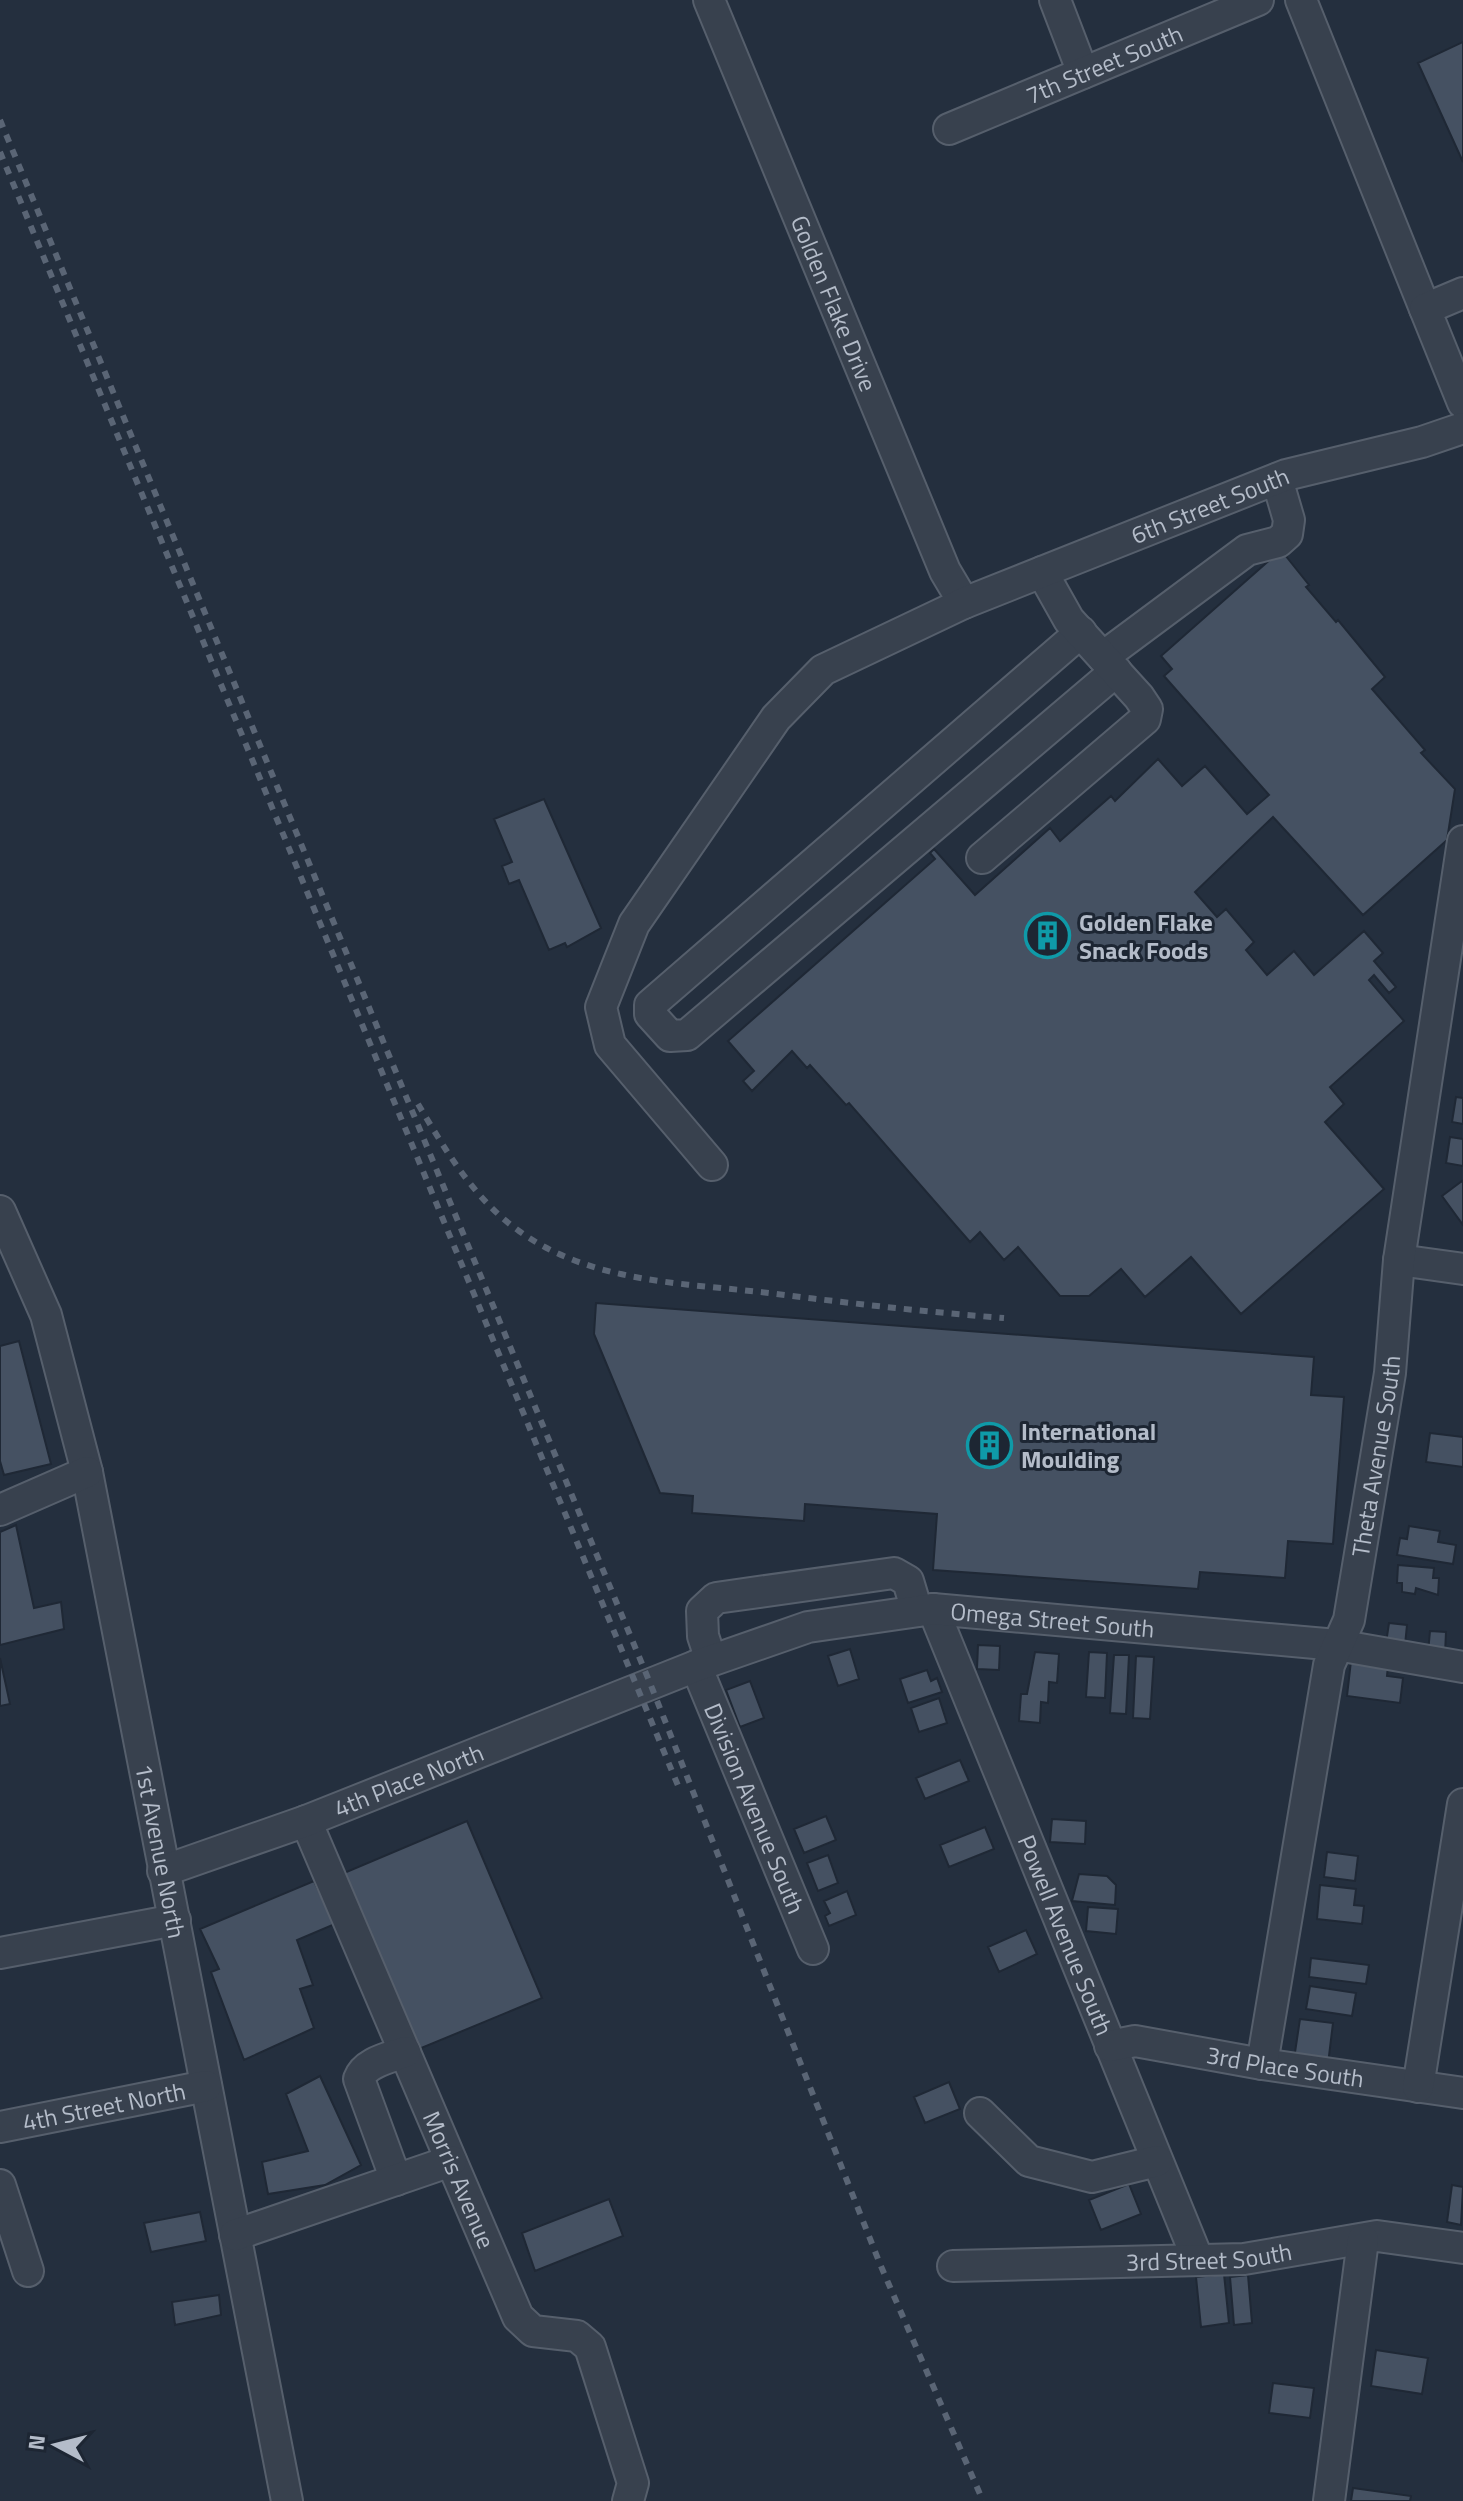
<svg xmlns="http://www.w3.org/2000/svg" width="1463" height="2501" font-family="'Titillium Web',sans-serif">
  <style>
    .building { fill: #455162; stroke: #1f2835; stroke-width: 2 }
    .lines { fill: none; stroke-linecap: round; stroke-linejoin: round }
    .minor-casing { stroke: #565f6c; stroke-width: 34 }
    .minor { stroke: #38414e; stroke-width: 30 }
    .rail { stroke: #5a6575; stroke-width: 6; stroke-dasharray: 8 8; stroke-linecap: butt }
    .labels { text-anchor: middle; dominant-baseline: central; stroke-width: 6; stroke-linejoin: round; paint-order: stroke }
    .street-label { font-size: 24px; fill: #b4bcc9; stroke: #1d2633 }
    .poi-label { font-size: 24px; font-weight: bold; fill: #b4bcc9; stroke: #1d2633; text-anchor: start }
  </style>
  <rect width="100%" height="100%" fill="#242f3e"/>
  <path class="building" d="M1463,42V162L1418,63Z
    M1281,550L1309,585L1306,587L1336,622L1338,620L1385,677L1372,689L1425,750L1421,753L1455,789L1447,840L1363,915L1273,817L1195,892L1217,917L1226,909L1254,942L1246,950L1267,975L1294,951L1314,975L1364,931L1383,953L1374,961L1396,987L1389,993L1374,975L1369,980L1404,1021L1330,1087L1344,1104L1325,1122L1384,1189L1241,1314L1191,1257L1145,1297L1121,1269L1089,1296H1060L1018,1247L1004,1260L980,1232L970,1242L849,1103L846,1105L810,1065L807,1068L792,1051L752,1091L743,1081L754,1071L728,1041L935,859L930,853L934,849L975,895L1050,828L1060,841L1111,796L1115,801L1158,759L1182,786L1205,766L1247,814L1269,795L1164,676L1172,669L1161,656Z
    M544,799L601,928L567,947L565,943L549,950L519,880L509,884L502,866L512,862L494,819Z
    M1456,1097L1463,1098V1124L1452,1122Z
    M1450,1137L1463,1139V1166L1446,1163Z
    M1462,1181L1463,1183V1225L1442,1196Z
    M596,1303L1314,1357L1311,1395L1344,1397L1333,1544L1288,1541L1285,1578L1200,1572L1198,1589L933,1570L937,1514L805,1504L804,1521L692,1513L693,1496L660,1493L594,1334Z
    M19,1341L51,1464L4,1475L0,1461V1346Z
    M1430,1433L1463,1437V1467L1426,1462Z
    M16,1525L34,1608L61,1602L64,1629L0,1645V1532Z
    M1409,1526L1440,1531L1438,1542L1456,1545L1453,1564L1397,1555L1400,1538L1407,1539Z
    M1398,1565L1434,1568L1433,1578H1439L1438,1595L1416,1588L1415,1594L1402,1592V1583H1397Z
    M1389,1623L1407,1625L1405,1645L1386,1643Z
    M1430,1631L1446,1632L1445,1654L1428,1653Z
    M978,1645L1000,1646L999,1670L977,1669Z
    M850,1649L859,1679L838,1686L828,1656Z
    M1035,1652L1059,1654L1057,1683L1049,1682L1048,1703L1041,1702L1040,1723L1019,1721L1021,1694H1027Z
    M1089,1652L1107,1653L1105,1698L1086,1697Z
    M1114,1655H1129L1126,1714L1110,1713Z
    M1136,1656L1154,1657L1150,1719L1133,1718Z
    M0,1658L10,1704L0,1706Z
    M1351,1661L1388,1666L1387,1676L1403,1678L1400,1703L1347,1696Z
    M927,1670L931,1681L937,1678L942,1692L908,1703L900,1679Z
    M750,1681L764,1718L740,1727L726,1690Z
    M939,1698L947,1723L919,1732L911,1708Z
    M960,1760L969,1781L925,1799L916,1778Z
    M826,1816L836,1840L804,1853L794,1829Z
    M1052,1819L1086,1821L1085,1844L1050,1842Z
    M467,1821L542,1998L419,2049L344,1873Z
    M985,1827L994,1849L949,1867L940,1845Z
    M1327,1852L1358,1856L1355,1881L1324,1877Z
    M828,1855L838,1883L818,1891L807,1863Z
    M1079,1874L1107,1876L1116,1885L1115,1905L1072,1901Z
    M314,1881L335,1924L297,1940L313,1985L300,1989L314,2028L244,2060L211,1972L219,1969L200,1929Z
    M1320,1885L1356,1889L1354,1905L1364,1906L1362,1924L1317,1919Z
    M847,1891L856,1915L829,1926L825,1916L830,1913L824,1901Z
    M1088,1907L1118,1909L1116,1934L1086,1931Z
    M1026,1930L1037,1954L999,1972L988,1947Z
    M1311,1958L1369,1965L1366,1984L1309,1977Z
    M1310,1986L1356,1993L1352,2016L1306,2009Z
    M1300,2019L1333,2023L1328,2064L1294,2059Z
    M320,2076L361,2165L325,2185L268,2194L262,2162L308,2151L286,2094Z
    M949,2082L960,2109L925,2123L914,2097Z
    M1129,2184L1141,2214L1101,2230L1089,2200Z
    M1452,2185L1463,2187L1461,2225L1447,2222Z
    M609,2199L623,2236L535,2271L522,2233Z
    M200,2212L206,2241L151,2252L144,2223Z
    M1224,2274L1229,2323L1201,2327L1196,2277Z
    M1248,2275L1252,2323L1234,2325L1230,2277Z
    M219,2295L221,2315L175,2325L172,2302Z
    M1376,2350L1428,2358L1422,2394L1371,2386Z
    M1273,2383L1314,2388L1310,2418L1269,2413Z
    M1353,2488L1411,2496L1410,2501H1351Z"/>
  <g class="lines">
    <defs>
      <g id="minor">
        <path id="s1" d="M709,0L945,571L964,603"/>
        <path d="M1055,0L1083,73"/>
        <path d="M1301,0L1425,309"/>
        <path id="s2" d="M949,129L1258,0"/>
        <path d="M1463,293L1425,309L1463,403"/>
        <path d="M1081,632L650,1005V1014L670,1036L687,1035L1116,671"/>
        <path d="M1103,657L1247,550L1278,542L1287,534L1289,520L1277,479"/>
        <path d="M982,858L1145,719L1147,709L1139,697L1069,620L1042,572"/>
        <path id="s3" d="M712,1165L610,1045L601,1007L634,924L776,718L823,670L964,603L1286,475L1422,442L1463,428"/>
        <path id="s4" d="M0,1211L46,1315L87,1472L287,2501"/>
        <path d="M1399,1260L1463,1269"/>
        <path d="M0,1510L87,1472"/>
        <path id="s5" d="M933,1609L1198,2260"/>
        <path d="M711,1660L703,1636L702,1611L716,1598L894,1573L908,1581L917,1611"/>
        <path id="s6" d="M696,1666L813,1949"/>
        <path id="s7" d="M306,1821L518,2317L533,2331L577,2336L590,2347L633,2483L628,2501"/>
        <path id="s8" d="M163,1871L306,1821L696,1666L808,1627L933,1609L1337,1645L1463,1667"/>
        <path d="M0,1953L175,1920"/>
        <path id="s9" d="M1110,2046L1135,2041L1262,2064L1463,2093"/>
        <path id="s10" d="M1262,2064L1329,1665L1349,1620L1390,1373L1399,1260L1463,841"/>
        <path d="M1418,2087L1463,1804"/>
        <path d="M980,2113L1029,2161L1092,2177L1157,2161"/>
        <path id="s11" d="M0,2127L206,2086"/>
        <path d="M396,2180L359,2079C365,2062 389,2058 405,2052"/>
        <path d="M0,2185L28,2271"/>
        <path d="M235,2235L451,2161"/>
        <path id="s12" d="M953,2266L1244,2259L1377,2236L1463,2248"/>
        <path d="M1329,2501L1363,2240"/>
      </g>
    </defs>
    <use href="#minor" class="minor-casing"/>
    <use href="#minor" class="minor"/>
    <path class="rail" d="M0,120L650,1683L880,2264L983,2501
      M0,152L679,1788
      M418,1104C446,1151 474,1199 519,1231C591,1283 684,1283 769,1293C847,1303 925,1312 1004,1318"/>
  </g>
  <defs>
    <symbol id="building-ring" viewBox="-11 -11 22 22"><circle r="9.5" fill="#1d2633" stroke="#0f9aa8" stroke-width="1.5"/><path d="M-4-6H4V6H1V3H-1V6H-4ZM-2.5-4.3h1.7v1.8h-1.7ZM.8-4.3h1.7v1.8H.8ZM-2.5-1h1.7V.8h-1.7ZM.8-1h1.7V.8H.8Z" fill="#0f9aa8"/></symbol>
  </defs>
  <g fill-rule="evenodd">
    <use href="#building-ring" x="1022" y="910" width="51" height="51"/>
    <use href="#building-ring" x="964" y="1420" width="51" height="51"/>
  </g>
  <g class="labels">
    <g class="street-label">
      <text stroke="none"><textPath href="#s2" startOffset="168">7th Street South</textPath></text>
      <text stroke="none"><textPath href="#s1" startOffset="328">Golden Flake Drive</textPath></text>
      <text stroke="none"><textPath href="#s3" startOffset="1024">6th Street South</textPath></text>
      <text stroke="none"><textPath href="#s10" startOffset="620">Theta Avenue South</textPath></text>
      <text stroke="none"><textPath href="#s8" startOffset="936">Omega Street South</textPath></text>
      <text stroke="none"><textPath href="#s8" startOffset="262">4th Place North</textPath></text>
      <text stroke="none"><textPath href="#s6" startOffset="154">Division Avenue South</textPath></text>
      <text stroke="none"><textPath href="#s4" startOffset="662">1st Avenue North</textPath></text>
      <text stroke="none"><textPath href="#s5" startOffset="352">Powell Avenue South</textPath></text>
      <text stroke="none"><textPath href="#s9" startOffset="178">3rd Place South</textPath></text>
      <text stroke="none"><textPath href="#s11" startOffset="106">4th Street North</textPath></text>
      <text stroke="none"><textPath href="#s7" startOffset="390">Morris Avenue</textPath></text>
      <text stroke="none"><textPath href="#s12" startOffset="256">3rd Street South</textPath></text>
    </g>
    <g class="poi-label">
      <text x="1079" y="922">Golden Flake<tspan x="1079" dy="28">Snack Foods</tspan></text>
      <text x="1021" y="1431">International<tspan x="1021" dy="28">Moulding</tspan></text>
    </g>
  </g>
  <g transform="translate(56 2445) rotate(277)" stroke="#1d2633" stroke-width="6" paint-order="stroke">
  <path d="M0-6L14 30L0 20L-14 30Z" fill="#b4bcc9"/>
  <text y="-12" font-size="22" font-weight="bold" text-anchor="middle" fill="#b4bcc9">N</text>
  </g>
</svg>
